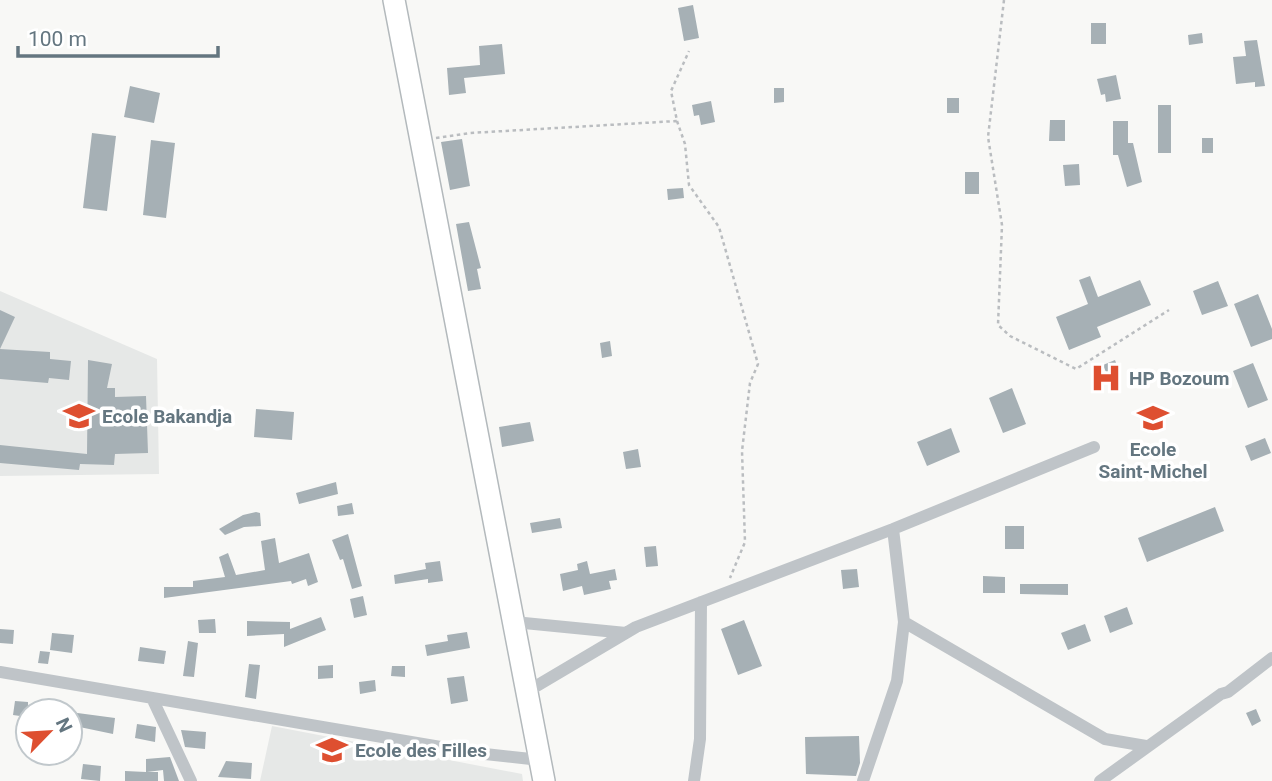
<svg xmlns="http://www.w3.org/2000/svg" width="1272" height="781" font-family="Roboto,sans-serif">
  <style>
    .built { fill: #e6e8e7 }
    .building { fill: #a6b0b5 }
    .lines { fill: none; stroke-linecap: round; stroke-linejoin: round }
    .primary-casing { stroke: #b3b9bc; stroke-width: 24 }
    .path { stroke: #babdc0; stroke-width: 2.5; stroke-dasharray: 3.5 3.5; stroke-linecap: butt }
    .street { stroke: #bfc4c8; stroke-width: 12 }
    .primary { stroke: #fff; stroke-width: 21 }
    .labels { text-anchor: middle; dominant-baseline: central; stroke-width: 7; stroke-linejoin: round; paint-order: stroke }
    .poi-label { font-size: 19px; font-weight: bold; fill: #647680; stroke: #fff; text-anchor: start }
  </style>
  <rect width="100%" height="100%" fill="#f8f8f6"/>
  <path class="built" d="M0,291L157,359L159,474L0,476Z
    M272,726L522,774L523,781H260Z"/>
  <path class="building" d="M693,5L699,38L684,41L678,8Z
    M1091,23H1106V44H1091Z
    M1202,33L1203,43L1189,45L1188,35Z
    M1257,40L1265,86L1255,87V82L1236,84L1233,57L1246,56L1244,41Z
    M502,44L505,74L464,78L466,93L449,95L447,68L480,65L479,46Z
    M1116,75L1121,99L1106,102L1105,94L1101,95L1097,79Z
    M130,86L160,93L154,123L124,117Z
    M774,88H784V102L774,103Z
    M947,98H959V113H947Z
    M711,101L715,122L701,125L699,115L694,116L692,105Z
    M1158,105H1171V153H1158Z
    M1050,120H1065V141H1049Z
    M1113,121H1128V143H1133L1142,182L1127,187L1118,155H1113Z
    M92,133L116,136L107,211L83,208Z
    M1202,138H1213V153H1202Z
    M462,139L470,186L450,190L441,142Z
    M151,140L175,143L166,218L143,215Z
    M1079,164L1080,185L1065,186L1063,165Z
    M965,172H979V194H965Z
    M683,188L684,198L668,200L667,189Z
    M469,222L481,268L477,269L481,289L468,291L456,224Z
    M1090,276L1098,297L1140,280L1151,305L1097,327L1101,337L1069,350L1056,317L1088,304L1079,280Z
    M1218,281L1228,306L1202,315L1193,291Z
    M1258,294L1272,329V339L1251,347L1234,304Z
    M0,310L15,317L0,349L50,352V359L71,361L69,380L49,378L48,383L0,379Z
    M610,341L612,356L602,358L600,343Z
    M88,360L112,364L107,388H115V397L146,396L148,453L115,454L114,465L80,464L79,470L0,463V445L87,454Z
    M1115,360L1120,374L1109,379L1103,365Z
    M1253,363L1268,400L1248,408L1233,371Z
    M1012,388L1026,424L1003,433L989,398Z
    M256,409L294,412L292,440L254,437Z
    M530,422L534,441L502,447L499,427Z
    M951,428L960,452L927,466L917,442Z
    M1265,438L1271,453L1251,461L1245,446Z
    M638,449L641,467L626,469L623,452Z
    M336,482L338,494L299,504L296,493Z
    M352,503L354,514L338,516L337,506Z
    M1215,507L1224,531L1147,562L1138,538Z
    M256,512L260,513L261,526L244,527L225,535L219,529L243,515Z
    M560,518L562,528L532,533L530,523Z
    M1005,526H1024V549H1005Z
    M348,534L362,586L352,589L343,559L340,560L332,540Z
    M275,538L279,563L309,553L318,582L308,586L306,579L292,584L291,581L164,598V587H193V581L225,577L219,557L228,553L236,575L265,570L261,541Z
    M656,546L658,566L646,567L644,547Z
    M440,561L443,581L428,583V579L395,584L394,575L426,569L425,563Z
    M587,561L590,574L615,569L617,580L609,581L611,589L584,595L582,586L563,591L560,574L578,570L577,564Z
    M857,569L859,587L843,589L841,570Z
    M983,576L1005,577V593H983Z
    M1020,584H1068V595L1020,594Z
    M363,596L367,615L354,618L350,599Z
    M1127,607L1133,624L1110,633L1104,616Z
    M321,617L326,630L284,647V634L247,636V621L290,622V629Z
    M215,619L216,633H199L198,620Z
    M744,620L762,666L738,675L721,629Z
    M1085,624L1091,641L1068,650L1061,633Z
    M0,629L14,630L13,644L0,643Z
    M467,632L470,648L427,656L425,645L448,641L447,635Z
    M52,633L74,635L72,653L50,650Z
    M188,641L198,643L194,677L183,676Z
    M140,647L166,651L164,664L138,661Z
    M40,651L50,652L48,664L38,663Z
    M249,664L260,665L256,699L245,697Z
    M333,665V678L318,679V666Z
    M392,666H405V677L391,676Z
    M464,676L468,701L451,704L447,678Z
    M375,680L376,691L360,694L359,682Z
    M15,701L28,702V744L17,743L20,716L13,715Z
    M1256,709L1261,721L1252,726L1246,713Z
    M70,712L115,718L113,734L70,725Z
    M137,724L156,727L155,742L135,738Z
    M181,730L206,732L205,749L185,747Z
    M859,736L860,763L856,776L806,774L805,737Z
    M170,757L179,781H164L163,770L147,772H158V781H125V771L146,772V759Z
    M226,761L252,763L251,779L218,777Z
    M83,764L101,766L100,781L81,779Z"/>
  <g class="lines">
    <defs>
      <path id="primary" d="M394,0L544,781"/>
    </defs>
    <use href="#primary" class="primary-casing"/>
    <path class="path" d="M1004,0L988,137L1002,225L998,325L1010,336L1076,369L1169,310
      M677,121L685,144L689,185L719,227L758,364L750,383L742,451L745,542L730,578
      M436,138L470,133L677,121L671,91L689,51"/>
    <path class="street" d="M514,622L626,633
      M904,622L1105,739L1146,746
      M0,672L476,753L540,760
      M528,691L636,627L893,529L1094,447
      M152,698L191,781
      M694,781L700,739L701,602
      M863,781L897,681L904,622L893,529
      M1100,781L1221,694L1228,692L1272,658"/>
    <use href="#primary" class="primary"/>
  </g>
  <defs>
    <symbol id="hospital-bare" viewBox="-9 -9 18 18"><path d="M-5-5h3v3.5h4V-5h3V5h-3V1.5h-4V5h-3Z" fill="#de4f30" stroke="#fff" stroke-width="2.5" paint-order="stroke"/></symbol>
    <symbol id="school-bare" viewBox="-9 -9 18 18"><path d="M0-5L7-2L0 1L-7-2ZM-4 1L0 2.5L4 1V4Q0 6-4 4Z" fill="#de4f30" stroke="#fff" stroke-width="2.5" paint-order="stroke"/></symbol>
  </defs>
  <g fill-rule="evenodd">
    <use href="#hospital-bare" x="1084" y="356" width="44" height="44"/>
    <use href="#school-bare" x="57" y="394" width="44" height="44"/>
    <use href="#school-bare" x="1131" y="396" width="44" height="44"/>
    <use href="#school-bare" x="310" y="728" width="44" height="44"/>
  </g>
  <g class="labels">
    <g class="poi-label">
      <text x="1129" y="378">HP Bozoum</text>
      <text x="102" y="416">Ecole Bakandja</text>
      <text x="1153" y="449" text-anchor="middle">Ecole<tspan x="1153" dy="22">Saint-Michel</tspan></text>
      <text x="355" y="750">Ecole des Filles</text>
    </g>
  </g>
  <g transform="translate(49 732) rotate(65)"><circle r="33" fill="#ffffff" stroke="#c1c8cc" stroke-width="2"/>
  <path d="M0-5L12 26L0 18L-12 26Z" fill="#de4f30"/>
  <text y="-10" font-size="19" font-weight="bold" text-anchor="middle" fill="#647680">N</text>
  </g>
  <path d="M18 46v10h200v-10" fill="none" stroke="#647680" stroke-width="3.5"/>
  <text x="28" y="46" font-size="21" fill="#647680" stroke="#ffffff" stroke-width="5" paint-order="stroke">100 m</text>
</svg>
